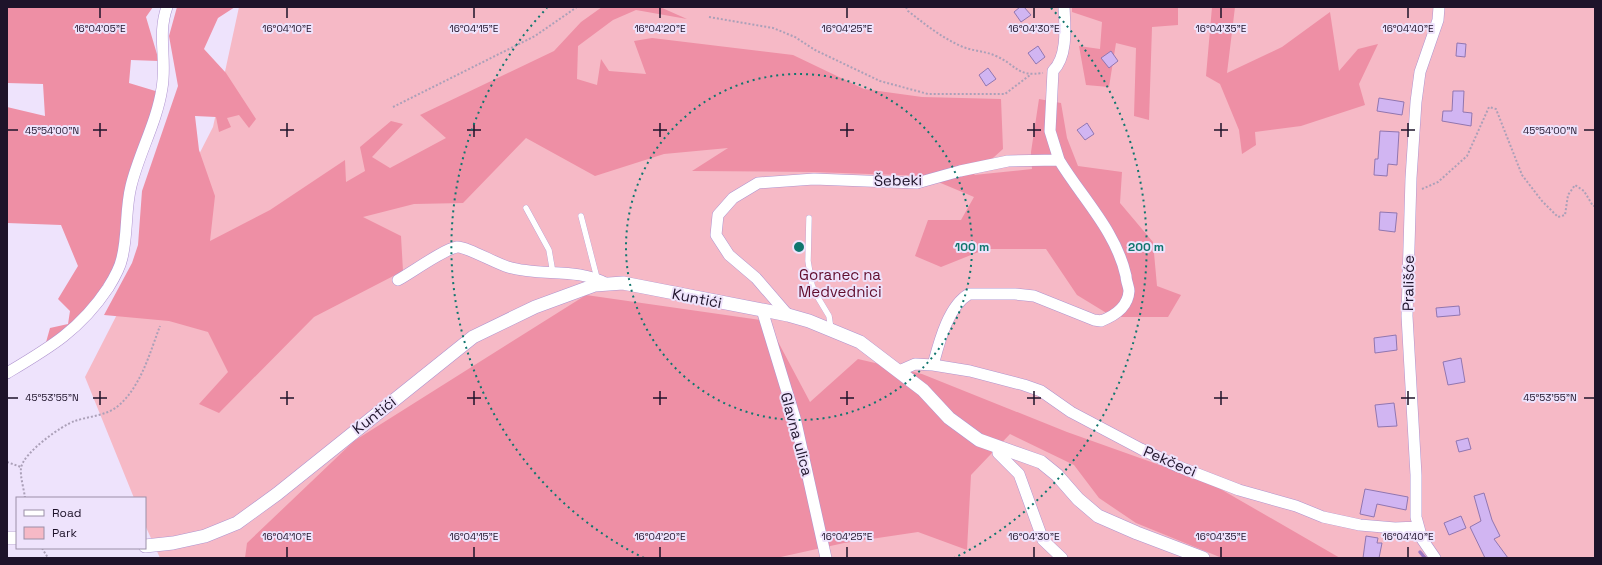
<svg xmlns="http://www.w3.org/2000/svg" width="1602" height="565" font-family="'Space Grotesk',sans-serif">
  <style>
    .green { fill: #f6b9c6 }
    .forest { fill: #ee8fa5 }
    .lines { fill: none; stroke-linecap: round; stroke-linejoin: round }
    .stream { stroke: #9c78c4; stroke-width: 3.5 }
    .building { fill: #d1b5f2; stroke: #9176b0 }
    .service-casing { stroke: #af94cf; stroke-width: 6 }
    .minor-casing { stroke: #af94cf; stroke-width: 12 }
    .tertiary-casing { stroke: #af94cf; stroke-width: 14 }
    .path { stroke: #aba0b8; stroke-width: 2; stroke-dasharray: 2 2; stroke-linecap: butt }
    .service { stroke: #fff; stroke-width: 5.5 }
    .minor { stroke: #fff; stroke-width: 11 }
    .tertiary { stroke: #fff; stroke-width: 13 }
    .ticks { fill: none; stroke: #1e132a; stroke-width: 1.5 }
    .ring { fill: none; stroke: #0f766e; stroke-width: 2; stroke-dasharray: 2 4 }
    .labels { text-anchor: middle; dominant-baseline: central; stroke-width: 4; stroke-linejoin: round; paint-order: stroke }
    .street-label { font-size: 15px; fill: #1e132a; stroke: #eee3fc }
    .park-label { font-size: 15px; fill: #610c2c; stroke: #eee3fc }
    .ticks-label { font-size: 10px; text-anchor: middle; fill: #1e132a; stroke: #eee3fc; stroke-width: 4; stroke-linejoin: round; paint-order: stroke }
    .centre { fill: #0f766e; stroke: #eee3fc; stroke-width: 2 }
    .ring-label { font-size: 12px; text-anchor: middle; font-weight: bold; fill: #0f766e; stroke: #eee3fc; stroke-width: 4; stroke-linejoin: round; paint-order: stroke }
  </style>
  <rect width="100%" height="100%" fill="#eee3fc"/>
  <path class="green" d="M239,7H1595V558H160L145,525V498H134L85,377L213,127Z"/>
  <path class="forest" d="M7,7H153L146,17L159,61L131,60L129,83L162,93L127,188L121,259L97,301L45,346L50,328L68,324L70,311L58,299L78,266L61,225L7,223V107L45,116L43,84L7,83Z
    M177,7H235L218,18L204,49L226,73L256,119L249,128L239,115L227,118L231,127L219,132L216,117L195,116L199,150L215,196L210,241L270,210L345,160L346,182L365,171L360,147L391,121L403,124L372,157L390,168L446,138L420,115L554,51L581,22L602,7H660L687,19L636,10L613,20L578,46L577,79L597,85L601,59L609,71L646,74L634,41L652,38L793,55L864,89L922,97L1001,99L1003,149L974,175L1032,169L1031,152L1039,99L1061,103L1067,138L1078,166L1122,172L1120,203L1153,242L1157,286L1181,295L1168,317H1113L1077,295L1046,249H986L941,267L915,256L928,220H961L974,197L924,176L815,172L692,171L728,148L664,154L595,176L526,138L463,203L414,204L363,217L401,236L403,271L314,317L219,413L199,404L228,372L208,332L169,321L104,315L132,263L138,245L142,191L178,86L169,36Z
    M1072,7H1178V25L1152,27L1149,120L1134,116L1136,48L1116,43L1109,87L1086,85L1079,46L1100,49L1102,22L1072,12Z
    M1212,7H1235L1227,73L1282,47L1330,12L1339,71L1358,49L1378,44L1359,84L1365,105L1301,126L1255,132L1256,145L1242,154L1239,130L1220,84L1206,76Z
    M586,295L767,321L810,402L858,359L922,374L1067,432L1210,483L1340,558H1222L1136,523L1099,498L1074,465L1010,434L971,475L967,550L918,532L844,543L776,558H245L247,543L354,441Z"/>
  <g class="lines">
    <path class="stream" d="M1420,552L1425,558"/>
  </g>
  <path class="building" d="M1020,7H1024L1031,15L1021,22L1014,12Z
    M1457,43L1466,44L1465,57L1456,56Z
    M1038,46L1045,57L1036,64L1028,53Z
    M1111,51L1118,61L1109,68L1101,58Z
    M988,68L996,79L986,86L979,75Z
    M1453,91H1464L1463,112L1472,113L1471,126L1442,121L1443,111H1452Z
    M1379,98L1404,102L1402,115L1377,111Z
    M1087,123L1094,134L1085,140L1077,130Z
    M1380,131L1399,132L1397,165L1388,164L1387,176L1374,175L1375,159H1378Z
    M1380,212L1397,213L1395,232L1379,230Z
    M1459,306L1460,315L1437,317L1436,308Z
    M1396,335L1397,350L1375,353L1374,338Z
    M1461,358L1465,382L1448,385L1443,362Z
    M1394,403L1397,426L1378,427L1375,405Z
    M1468,438L1471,449L1459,452L1456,441Z
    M1365,489L1408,497L1406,510L1377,504L1374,517L1360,514Z
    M1484,493L1492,520L1500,536L1494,539L1508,558H1485L1470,527L1481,521L1474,496Z
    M1461,516L1466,528L1449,535L1444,523Z
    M1366,536L1378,538L1377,543H1382L1379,558H1363Z"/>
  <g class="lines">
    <defs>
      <path id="service" d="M526,208L549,250L553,273
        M581,216L597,278
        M809,218L808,261L812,285L817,296L829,316L831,329"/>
      <path id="minor" d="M398,280C411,273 444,249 457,247C465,246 497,264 508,267C540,277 577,267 607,284
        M762,310L795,418L826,558
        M788,315L756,278L729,255L716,235L718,215L733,198L758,183L814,179L917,183L960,171L1008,161L1059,160L1050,131L1053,71C1068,56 1065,27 1064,7
        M933,365C939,343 948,306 969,294H1015L1034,296L1094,320L1101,321C1114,316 1128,307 1129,291C1129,287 1126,281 1126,276C1116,231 1082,198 1059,160
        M899,371L915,364L933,365L970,371L1024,385L1041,391L1071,412L1141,449L1177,466L1239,490L1296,506L1323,517L1360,525L1395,528L1418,527
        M7,373C49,348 80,330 108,288C113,280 120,268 122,258C128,234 125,210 131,186C139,153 157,122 162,88C167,59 157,35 167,7
        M999,448L998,453L1019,474L1043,540L1062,558
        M1435,558L1422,539L1416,517V475L1407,316L1411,178L1416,102L1420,72L1438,20L1439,7"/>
      <path id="tertiary" d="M7,538H17
        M145,546L173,543L205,536L237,523L277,494L473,337L535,307L595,285L623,283L788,315L809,321L860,342L923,390L949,418L979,440L1041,462L1057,475L1078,499L1098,516L1137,533L1203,558"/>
    </defs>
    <use href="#service" class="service-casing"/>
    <use href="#minor" class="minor-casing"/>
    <use href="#tertiary" class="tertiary-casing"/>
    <path class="path" d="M906,7L908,11C926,25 942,38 963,47C973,51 985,51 996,56C1017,65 1016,77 1043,73
      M709,17L773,28L795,37L815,50L880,81L928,94H1005L1030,75
      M393,107L535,36L577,7
      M1422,189L1438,182L1467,156L1489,107L1496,109L1522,175L1542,201L1558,217L1565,215L1568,195L1575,185L1584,191L1593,206H1595
      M7,462L21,467
      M25,498C24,489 20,477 21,468C23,453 62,425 75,421C89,416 106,416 118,406C141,387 150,352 160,326
      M42,548L48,558"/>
    <use href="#service" class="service"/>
    <use href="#minor" class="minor"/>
    <use href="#tertiary" class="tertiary"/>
  </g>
  <path class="ticks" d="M100,8V18M287,8V18M474,8V18M660,8V18M847,8V18M1034,8V18M1221,8V18M1408,8V18M100,123V137M287,123V137M474,123V137M660,123V137M847,123V137M1034,123V137M1221,123V137M1408,123V137M8,130H18M93,130H107M280,130H294M467,130H481M653,130H667M840,130H854M1027,130H1041M1214,130H1228M1401,130H1415M1584,130H1594M100,391V405M287,391V405M474,391V405M660,391V405M847,391V405M1034,391V405M1221,391V405M1408,391V405M8,398H18M93,398H107M280,398H294M467,398H481M653,398H667M840,398H854M1027,398H1041M1214,398H1228M1401,398H1415M1584,398H1594M287,547V557M474,547V557M660,547V557M847,547V557M1034,547V557M1221,547V557M1408,547V557"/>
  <g class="ring">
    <circle cx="799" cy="247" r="173"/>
    <path d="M644 558A347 347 0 0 1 547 8M1051 8A347 347 0 0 1 954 558"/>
  </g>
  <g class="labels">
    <g class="street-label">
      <text transform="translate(898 180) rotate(-1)">Šebeki</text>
      <text transform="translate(1408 283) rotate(-89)">Prališće</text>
      <text transform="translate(697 298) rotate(11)">Kuntići</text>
      <text transform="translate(374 415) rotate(-38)">Kuntići</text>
      <text transform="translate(797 434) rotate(75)">Glavna ulica</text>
      <text transform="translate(1170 461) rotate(23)">Pekčeci</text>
    </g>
    <g class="park-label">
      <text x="840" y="274">Goranec na<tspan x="840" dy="17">Medvednici</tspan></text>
    </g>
  </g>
  <g class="ticks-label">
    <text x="100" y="32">16°04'05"E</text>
    <text x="287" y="32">16°04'10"E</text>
    <text x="474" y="32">16°04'15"E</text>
    <text x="660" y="32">16°04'20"E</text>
    <text x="847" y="32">16°04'25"E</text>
    <text x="1034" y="32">16°04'30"E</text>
    <text x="1221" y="32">16°04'35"E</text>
    <text x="1408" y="32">16°04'40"E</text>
    <text x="52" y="134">45°54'00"N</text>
    <text x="1550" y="134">45°54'00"N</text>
    <text x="52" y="401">45°53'55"N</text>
    <text x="1550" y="401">45°53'55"N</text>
    <text x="287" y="540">16°04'10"E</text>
    <text x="474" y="540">16°04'15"E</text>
    <text x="660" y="540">16°04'20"E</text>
    <text x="847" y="540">16°04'25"E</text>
    <text x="1034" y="540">16°04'30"E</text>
    <text x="1221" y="540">16°04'35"E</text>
    <text x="1408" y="540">16°04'40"E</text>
  </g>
  <circle cx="799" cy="247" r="6" class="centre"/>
  <g class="ring-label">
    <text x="972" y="251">100 m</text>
    <text x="1146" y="251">200 m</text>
  </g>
  <rect width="1602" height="565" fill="none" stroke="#1e132a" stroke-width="16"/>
  <rect x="16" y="497" width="130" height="52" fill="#eee3fc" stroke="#9b90a8"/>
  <rect x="24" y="510" width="20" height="6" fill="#ffffff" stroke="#9b90a8"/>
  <text x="52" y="517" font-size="12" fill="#1e132a">Road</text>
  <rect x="24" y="527" width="20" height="12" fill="#f6b9c6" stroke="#9b90a8"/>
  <text x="52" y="537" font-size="12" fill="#1e132a">Park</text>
</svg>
